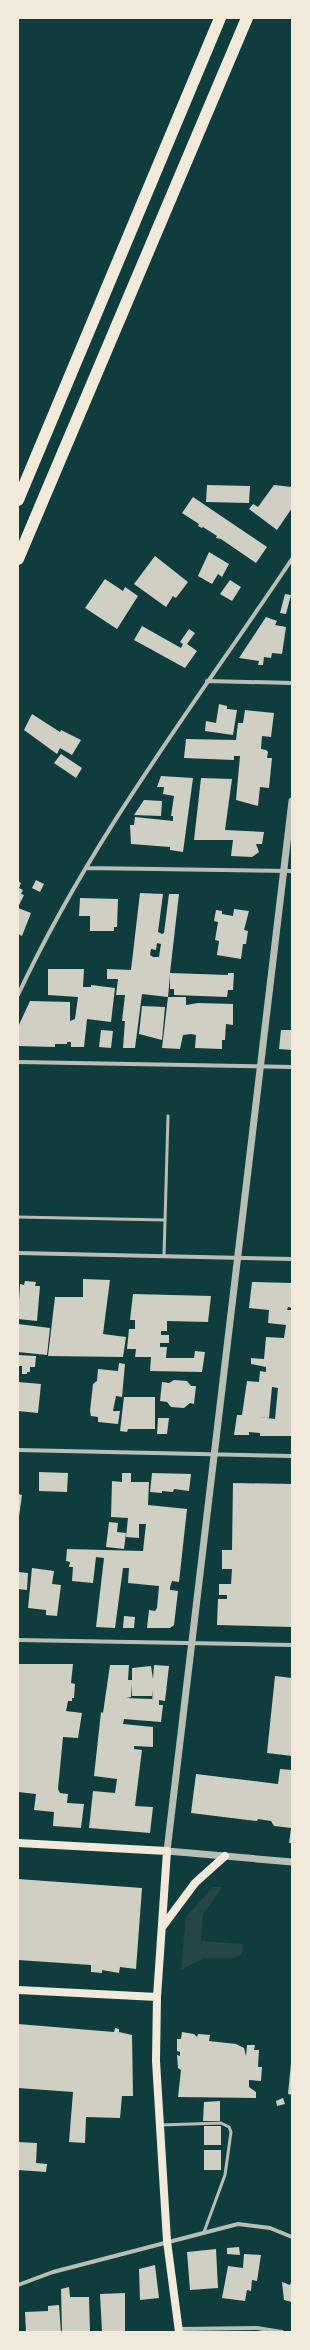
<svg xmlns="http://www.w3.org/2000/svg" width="310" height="2350" font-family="'Asap Condensed',sans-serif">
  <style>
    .green { fill: #244646 }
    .building { fill: #cfcfc3; fill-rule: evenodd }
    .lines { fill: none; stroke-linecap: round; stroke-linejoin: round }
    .service { stroke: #b8beb3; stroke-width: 3 }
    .minor { stroke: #b8beb3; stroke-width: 4 }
    .tertiary { stroke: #b8beb3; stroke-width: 7 }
    .secondary { stroke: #f1e9da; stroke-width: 8 }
    .motorway { stroke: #f1e9da; stroke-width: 12 }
  </style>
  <rect width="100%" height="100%" fill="#0f3d3e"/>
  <path class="green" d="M213,1887H222L203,1914L201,1941L243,1944L242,1954L234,1958H204L181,1970L186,1917Z"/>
  <path class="building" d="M207,485L250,486L249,503L206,502Z
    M274,485L292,487V508L277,530L249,509L253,504L258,507Z
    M193,497L267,547L256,563L221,539L216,538L217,536L203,527L202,528L198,526L199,524L182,513Z
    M209,552L229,564L222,577L218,574L212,584L198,576Z
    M155,556L188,582L176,598L173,596L166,607L134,584Z
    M105,579L123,591L125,587L138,596L117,629L85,608Z
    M230,580L241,587L232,601L220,594Z
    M285,594L291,595L286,614L280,613Z
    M266,617L277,621L275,625L286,627L282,654L272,653L271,658L264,657L263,665H258L259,661L239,658Z
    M142,626L181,648L183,644L180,642L189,629L195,633L187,644L197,651L185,668L134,640Z
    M219,704L227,706V709L237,710L233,735L205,731L206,721L216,723Z
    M245,710L274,713L271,737L262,736L261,749L266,750L268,752L267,758H272L269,788L260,787L258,806L236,800L240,756H234V760L184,758L186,739L236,740L238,723H243Z
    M32,714L60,732L61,730L81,740L72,755L60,748L57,754L24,730Z
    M61,754L82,768L76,778L54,763Z
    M161,776L193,778L183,852L170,850V847L131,844L130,825H134L135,817L173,821V816H171L174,796L163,794L164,787H157Z
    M201,778L232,779L225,830L264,832L262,844H256L259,852L252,857L231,856L233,840H194Z
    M144,800L162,801L161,816L134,815Z
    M36,880L44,884L40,892L32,888Z
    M18,881L21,883L19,888L23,890L21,894L24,895L18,907Z
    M140,893L163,894L158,932L162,934L164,933L169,894H179L170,973L228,975V973H234L233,990H228L227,997L174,995V989H170V975L168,997L142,994L135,1048H123L125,1021H122L125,995H116L118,979H107V969L131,970ZM157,943L161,944L159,957H153L150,955L151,949L156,950Z
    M80,898L118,899L117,927H114V931H90V916H79Z
    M18,908L31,913L22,936L18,934Z
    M234,909L249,911L244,930L248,931L246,944H243L241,959L217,955L219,941L215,940L218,922L214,921L216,910L222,911V914L233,916Z
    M48,969H84L83,987H91V985L115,988L111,1022L87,1019L84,1047H71V1042H67V1044H55V1047L18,1046V1027L30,1001L70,1002V1021L75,1019L78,997L48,995Z
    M168,997H186V1005L198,1003L233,1004V1025L226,1024L225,1040H222V1049L195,1048L196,1035L191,1034L183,1035L180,1049L162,1048Z
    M142,1006L165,1007L162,1040L139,1034Z
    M101,1030L113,1031L111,1048L99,1047Z
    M281,1030H292V1050L279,1049Z
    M83,1279L110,1280L103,1334L126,1337L123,1357L48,1356L55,1297H83Z
    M25,1281L36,1282L35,1286H40L37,1321L18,1319L20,1284L24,1285Z
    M252,1282L292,1283V1308L288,1307L287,1310H292V1436H260V1433L249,1432V1435H234L237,1415H242L247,1381L259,1382L260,1371L266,1372V1367L251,1364V1358L264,1359L266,1337L284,1338L286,1325L268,1323L269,1310L249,1308ZM272,1387L278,1388L275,1419L259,1417L269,1418Z
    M133,1294L211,1296L208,1322L167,1321V1331H161V1335H169V1343H160V1347H167L166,1358H194L195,1351L205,1352L202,1372L150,1371L151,1357H135L136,1349H127L129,1329H135V1320H130Z
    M18,1324L50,1328L47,1355L18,1352Z
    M18,1355L36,1356L35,1367H30V1372H27V1374H22V1366H18Z
    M119,1363L125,1364L122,1397L116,1396L113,1411H120L118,1424L98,1422V1417L91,1416L90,1411L93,1384L97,1381L98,1369L118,1371Z
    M174,1380L187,1381L191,1386H196L194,1404L190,1403L184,1408L171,1407L167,1402L160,1401L162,1382L169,1383Z
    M18,1382L41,1384L38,1413L18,1411Z
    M124,1397H155V1429H128L127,1432L120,1431Z
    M158,1418H169L167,1434H157Z
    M39,1472L68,1473L67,1492L39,1491Z
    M122,1473H131V1482H149L148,1505L187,1509L179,1582L172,1581L170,1587V1590L178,1591L174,1625L170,1628H147L149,1610L155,1611L157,1608L159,1586L128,1583L129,1568H123L115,1628L96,1627L104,1558L96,1557L93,1583L72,1581L73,1567H69L70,1562L66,1561L67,1549L143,1551L146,1524H139V1538L126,1537L128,1518L111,1517L112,1481L122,1482Z
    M152,1473L191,1474L189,1491L174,1489L173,1492L162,1491V1493L150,1492Z
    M233,1483L292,1484V1627L217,1625L218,1599H227V1595H219V1584H231L232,1569H222V1550H232Z
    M18,1494L22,1495L19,1517H18Z
    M109,1522L118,1523L117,1532L126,1533L124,1549L106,1547Z
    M32,1568L54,1571L52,1584L61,1585L57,1616L46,1615V1610L28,1608Z
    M18,1572L28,1573L27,1590L18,1589Z
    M124,1616L135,1617L134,1628H123Z
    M18,1664H73L71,1683L75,1684L74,1698H72V1701H68L66,1711L82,1713L78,1738L63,1737L58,1789L60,1793L68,1794L67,1803L84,1804L81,1828L53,1826L54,1812L34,1810L36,1794L18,1792Z
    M110,1665H129L128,1680H132V1668L151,1666L153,1679L154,1665L169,1666L165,1701L159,1700V1705H163L161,1722L124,1719L123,1724L153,1727V1747L134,1746V1749L142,1750L135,1806L153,1807L150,1833L89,1828L93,1791L115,1793L117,1779L94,1776L101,1712L103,1713ZM132,1684V1696H152L153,1690L152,1701V1699L126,1698L131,1697Z
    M275,1676L292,1678V1756L267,1753Z
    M280,1769L292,1770V1843H289L291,1828L274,1826L271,1821L258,1819L257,1821L191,1813L196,1774L278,1784Z
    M18,1879L142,1888L136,1969L120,1967L119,1973L102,1970V1973L91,1972V1965L18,1960Z
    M18,2024L114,2032L115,2028L119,2029V2032L132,2035L133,2096H122L120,2118L86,2117L85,2143L69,2142L73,2092L18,2088Z
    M182,2032L194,2034L197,2037L198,2034L210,2035L209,2041L236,2044L244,2048L246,2056L247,2045H255L254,2050H259L258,2067H262L261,2081L249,2080V2087L256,2092V2098L178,2097L181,2070L178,2068L177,2055L180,2056V2052L177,2051V2039H181Z
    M291,2063H292V2095L288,2094Z
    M283,2098L285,2104L277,2106L276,2101Z
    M220,2101V2121H203L204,2102Z
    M204,2126H221V2145H204Z
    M18,2142L37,2143L36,2163L47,2164L46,2172L18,2170Z
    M204,2150H221V2170H204Z
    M239,2247L240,2255L227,2254V2248Z
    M216,2249L218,2288L190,2290L187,2252Z
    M244,2254L261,2255L257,2281L252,2280L251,2291L247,2290L245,2301L222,2298L228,2266L243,2268Z
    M155,2265L159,2298L140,2300L139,2269Z
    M292,2280V2302L284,2300L282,2282L290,2285Z
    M69,2287L70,2297H89L90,2332H62L61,2289Z
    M125,2293V2332H102L100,2294Z
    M59,2305L61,2332H26L25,2312L48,2311V2306Z"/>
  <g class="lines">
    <path class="service" d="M18,1217L165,1220
      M164,1256L168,1116
      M161,2125L221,2123L229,2127L231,2132L225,2175L204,2232"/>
    <path class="minor" d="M207,681L292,683
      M86,868L292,871
      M18,995C90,840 197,701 292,559
      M18,1062L292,1067
      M18,1253L292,1259
      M18,1450L292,1456
      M18,1640L292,1645
      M18,2285L53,2272L238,2224L270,2228L292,2237
      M179,2329L257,2328L282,2332"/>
    <path class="tertiary" d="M292,801L167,1851L292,1862"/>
    <path class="secondary" d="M18,1843L167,1851L157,1997L156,2061L167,2241L179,2332
      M163,1926L195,1883L225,1856
      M18,1990L157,1997"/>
    <path class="motorway" d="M18,500L220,18
      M18,559L247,18"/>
  </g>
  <rect width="310" height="2350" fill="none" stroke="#f1e9da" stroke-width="38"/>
</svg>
